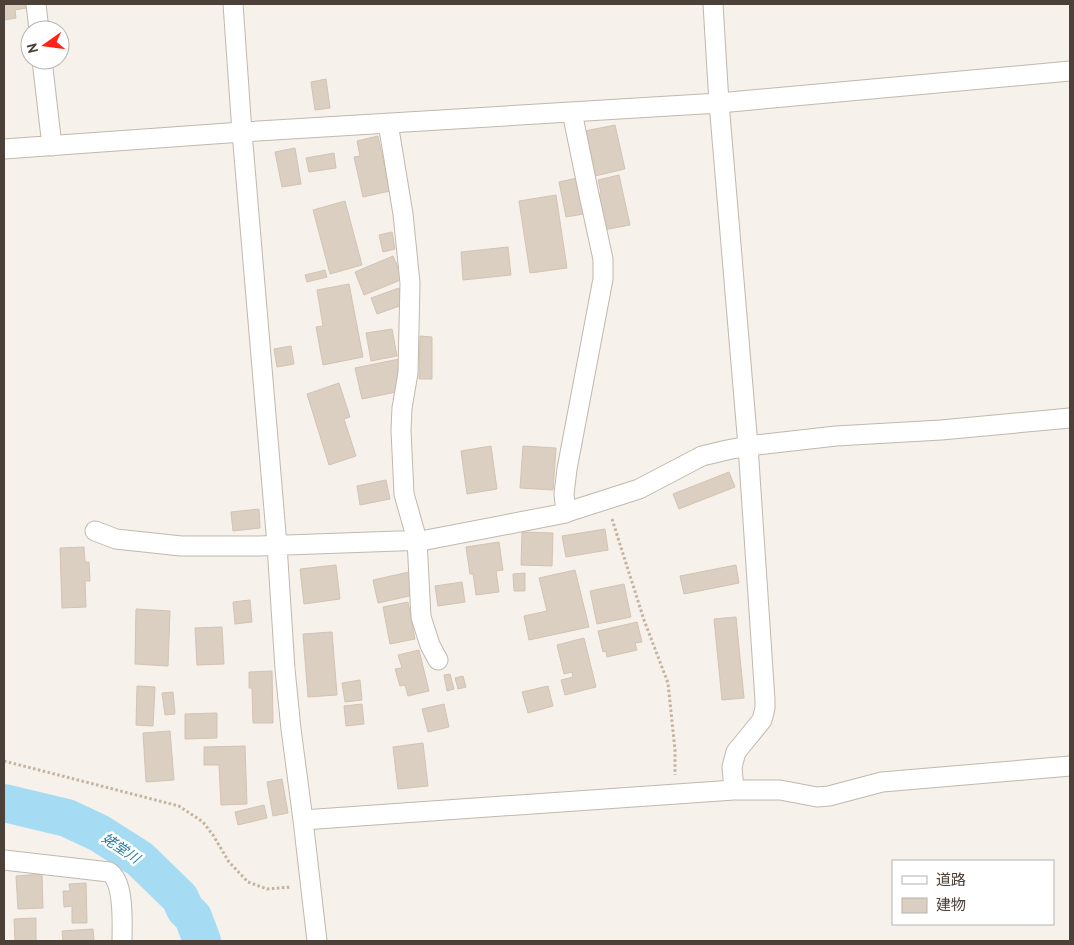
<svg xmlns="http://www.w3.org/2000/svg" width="1074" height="945" font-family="'PT Sans','Noto Sans JP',sans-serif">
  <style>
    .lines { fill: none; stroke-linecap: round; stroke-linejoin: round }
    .river { stroke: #a5dcf4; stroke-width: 38 }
    .building { fill: #dbcfc2; stroke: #d3c3b2 }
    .minor-casing { stroke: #c2b8ac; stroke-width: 21 }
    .path { stroke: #c5b39d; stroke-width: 3; stroke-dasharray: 2.5 2.5; stroke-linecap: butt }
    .minor { stroke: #fff; stroke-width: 19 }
    .labels { text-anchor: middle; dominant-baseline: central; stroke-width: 5; stroke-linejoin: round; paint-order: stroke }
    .water-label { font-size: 14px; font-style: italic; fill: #267ba3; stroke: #fff }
  </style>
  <rect width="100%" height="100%" fill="#f6f1eb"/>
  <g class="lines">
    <path class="river" d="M4,803L67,818L99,833L140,859L180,898L185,909L193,917L202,941"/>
  </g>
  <path class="building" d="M4,4H31L32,7L15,10L16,18L4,20Z
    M326,79L330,108L315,110L311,82Z
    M615,125L625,169L595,176L585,131Z
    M378,136L390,191L363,197L354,157L360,156L357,141Z
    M295,148L301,184L282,187L275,152Z
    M334,153L336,168L309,172L306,158Z
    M619,175L630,225L603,230L595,194L601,193L598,180Z
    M577,178L584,214L566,217L559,182Z
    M556,195L567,268L530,273L519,201Z
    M345,201L362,265L330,274L313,210Z
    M392,232L395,249L383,252L379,235Z
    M508,247L511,275L463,280L461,252Z
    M393,256L403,279L364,295L355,272Z
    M325,270L327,277L307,282L305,275Z
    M349,284L363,357L323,365L316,327L323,326L317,290Z
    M399,288L405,304L377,314L371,298Z
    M392,329L397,356L371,361L366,333Z
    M420,336L432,337V379H419Z
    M291,346L294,364L277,367L274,349Z
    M399,359L402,373L397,375L401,391L362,399L355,368Z
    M339,383L350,417L344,419L356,456L329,465L307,394Z
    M491,446L497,489L467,494L461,451Z
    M523,446L556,448L553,490L520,488Z
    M729,472L735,487L679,509L673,494Z
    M386,480L390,499L360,505L357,486Z
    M259,509L260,528L233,531L231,512Z
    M605,529L608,550L566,557L562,536Z
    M522,532L553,533L552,566L521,565Z
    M499,542L503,570L496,571L499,592L476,595L473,574H470L466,547Z
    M84,547L85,562H89L90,581H85L86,607L62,608L60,548Z
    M336,565L340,599L304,604L300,569Z
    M736,565L739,583L684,594L680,576Z
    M575,570L589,627L529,640L524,616L547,611L539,578Z
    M409,572L414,595L378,603L373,580Z
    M525,573V591H514L513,574Z
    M462,582L465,602L438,606L435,586Z
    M624,584L631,617L597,624L590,591Z
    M250,600L252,622L235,624L233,602Z
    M408,602L415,639L390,644L383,607Z
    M136,609L170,611L168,666L135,664Z
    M736,617L744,698L722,700L714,619Z
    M637,622L642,642L635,643L637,650L607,657L606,651L603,652L598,631Z
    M222,627L224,664L197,665L195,628Z
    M332,632L337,695L308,697L303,634Z
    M584,638L596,687L565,695L561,680L573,677L572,672L564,674L557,645Z
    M419,650L429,691L408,696L405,685L400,686L395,669L402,668L398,655Z
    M272,671L273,723H253L252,688H249V672Z
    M450,674L454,689L447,691L444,675Z
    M463,676L466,687L458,689L455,678Z
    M360,680L362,700L345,702L342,683Z
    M137,686L155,687L153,726L136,725Z
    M548,686L553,706L528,713L522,692Z
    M173,692L175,714L165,715L162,693Z
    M362,704L364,724L346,726L344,706Z
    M444,704L449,727L428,732L422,709Z
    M217,713V738L185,739V714Z
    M170,731L174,780L146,782L143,733Z
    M423,743L428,786L398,789L393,747Z
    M245,746L247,804L221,805L219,765H204V747Z
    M282,779L288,813L273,816L267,782Z
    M264,805L267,818L238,825L235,812Z
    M42,874L43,908L18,909L16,876Z
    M86,883L87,923H72V906L64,907L63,891H70L69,884Z
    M36,918V941H15L14,919Z
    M93,929L94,941H63L62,931Z"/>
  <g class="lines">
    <defs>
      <path id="minor" d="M36,4L39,30
        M233,4L242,132L277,545L285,669L291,729L303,820L317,941
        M713,4L719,103L748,446L765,700V708L762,720L736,752L732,767L734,790
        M42,60L52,146
        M388,123L403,214L410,283L408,373L402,408L401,430L404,494L417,540L421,617L430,645L438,660
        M4,149L242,132L719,103L1070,71
        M566,513L564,494L567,469L603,279V259L588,190L572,112
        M95,531L116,539L181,546H259L426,540L561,514L639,489L702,456L727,450L748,446L836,436L941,430L1070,418
        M303,820L734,790H780L817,797L829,796L882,782L1070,766
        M4,860L109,872C125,882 122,924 122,941"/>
    </defs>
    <use href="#minor" class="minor-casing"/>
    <path class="path" d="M612,519L644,620L668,683L675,750V775
      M4,761L179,806L203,822L213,835L229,862L248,882L267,889L291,887"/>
    <use href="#minor" class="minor"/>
  </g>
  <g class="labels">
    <g class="water-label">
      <text transform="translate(121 848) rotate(34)">姥堂川</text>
    </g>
  </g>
  <rect width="1074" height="945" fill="none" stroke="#4b4138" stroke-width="10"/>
  <rect x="892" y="860" width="162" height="65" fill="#ffffff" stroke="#b7b3af"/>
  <rect x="902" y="876" width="25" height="8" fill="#ffffff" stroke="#b7b3af"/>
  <text x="936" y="885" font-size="15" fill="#4b4138">道路</text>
  <rect x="902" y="898" width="25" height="15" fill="#dbcfc2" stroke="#b7b3af"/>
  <text x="936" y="910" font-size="15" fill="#4b4138">建物</text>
  <g transform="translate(45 45) rotate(256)"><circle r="24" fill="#ffffff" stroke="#b7b3af"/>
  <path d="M0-4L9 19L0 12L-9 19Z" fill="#ff2319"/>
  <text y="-8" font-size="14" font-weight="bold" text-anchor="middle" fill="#4b4138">N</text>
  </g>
</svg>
